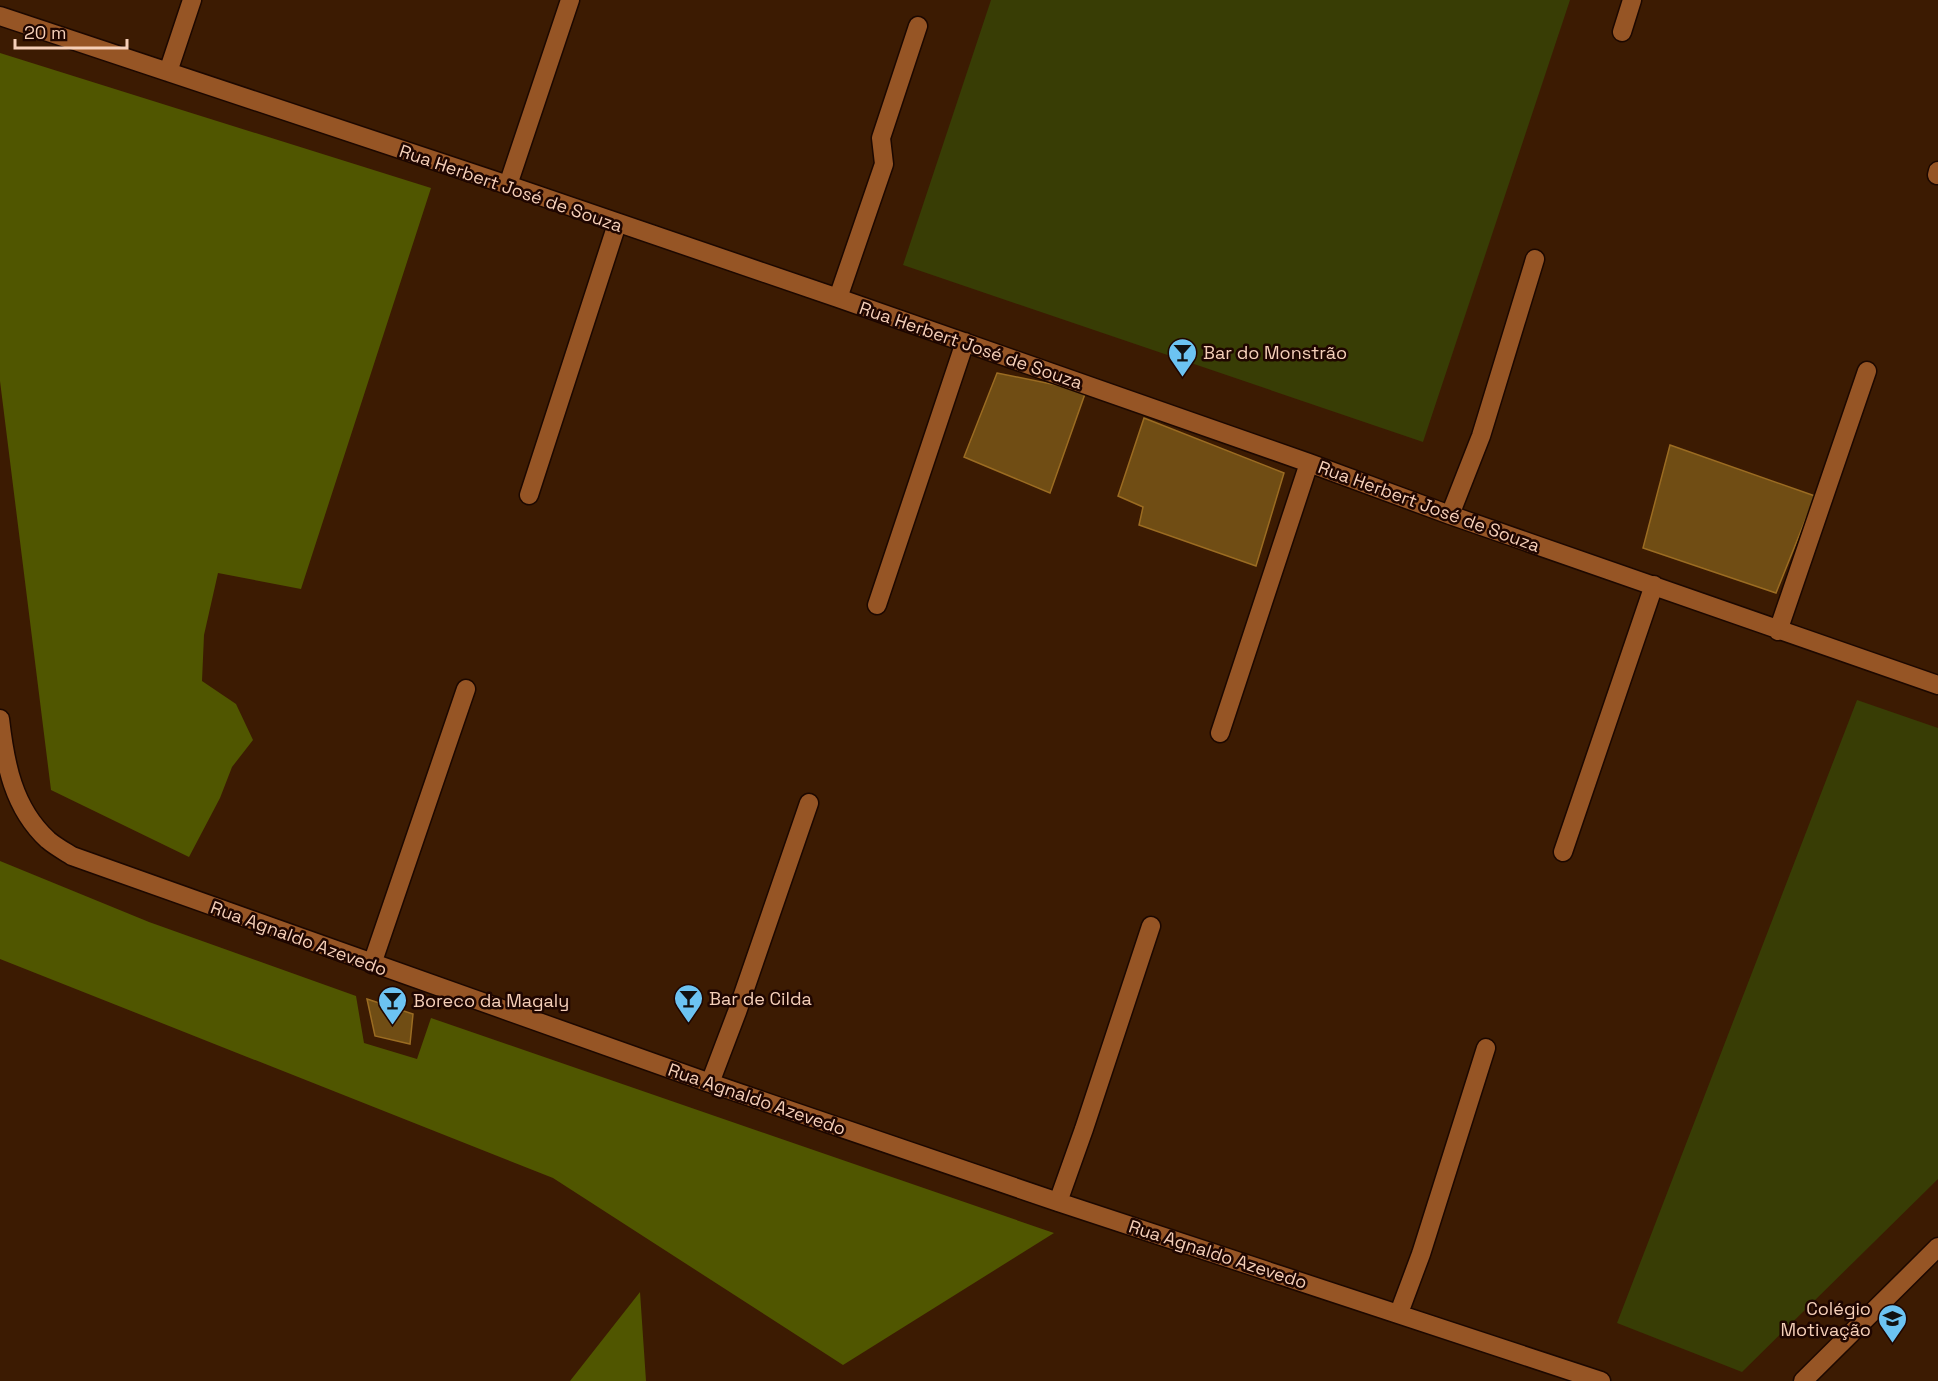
<svg xmlns="http://www.w3.org/2000/svg" width="1938" height="1381" font-family="'Space Grotesk',sans-serif">
  <style>
    .green { fill: #383d05 }
    .forest { fill: #505600 }
    .building { fill: #704d14; stroke: #9b6c22; stroke-width: 1.5 }
    .lines { fill: none; stroke-linecap: round; stroke-linejoin: round }
    .minor-casing { stroke: #1c0800; stroke-width: 21 }
    .minor { stroke: #965525; stroke-width: 18 }
    .labels { text-anchor: middle; dominant-baseline: central; stroke-width: 5; stroke-linejoin: round; paint-order: stroke }
    .street-label { font-size: 18px; fill: #f5cfb8; stroke: #1f0600 }
    .poi-label { font-size: 18px; fill: #f5cfb8; stroke: #1f0600; text-anchor: start }
  </style>
  <rect width="100%" height="100%" fill="#3c1b02"/>
  <path class="green" d="M991,0H1570L1423,442L903,265Z
    M1857,700L1938,728V1179L1742,1372L1617,1323Z"/>
  <path class="forest" d="M0,53L431,188L301,589L218,573L204,635L202,681L236,704L253,740L232,767L220,798L189,857L51,790L0,381Z
    M0,861L149,922L356,996L364,1043L417,1059L431,1018L1054,1233L843,1365L553,1178L0,959Z
    M640,1292L646,1381H570Z"/>
  <path class="building" d="M997,373L1086,391L1050,493L964,457Z
    M1144,418L1284,473L1256,566L1139,525L1143,507L1118,496Z
    M1670,445L1815,496L1776,593L1643,548Z
    M367,999L413,1014L410,1044L375,1036Z"/>
  <g class="lines">
    <defs>
      <path id="minor" d="M0,16L508,185L838,298L1309,463L1450,515L1938,685
        M1622,32L1632,0
        M168,72L192,0
        M1937,175L1938,171
        M508,185L570,0
        M838,298L884,164L881,138L918,26
        M529,495L617,224
        M1450,515L1481,436L1535,259
        M877,605L965,342
        M1778,631L1867,371
        M0,719C5,763 13,808 48,840C55,846 64,851 72,856L710,1083L1058,1202L1601,1381
        M1220,733L1309,463
        M1563,852L1654,585
        M372,964L466,689
        M710,1083L737,1012L809,803
        M1058,1202L1084,1129L1151,926
        M1399,1313L1421,1254L1486,1048
        M1803,1381L1938,1247"/>
    </defs>
    <use href="#minor" class="minor-casing"/>
    <use href="#minor" class="minor"/>
  </g>
  <defs>
    <symbol id="bar-pin" viewBox="-11 -11 22 30"><path d="M0 17L-7.5 6A9.5 9.5 0 1 1 7.5 6Z" fill="#6cc3f2" stroke="#1f0600"/><path d="M-6-5H6L.8 .8V4.5H3.5V6h-7V4.5H-.8V.8Z" fill="#111"/></symbol>
    <symbol id="school-pin" viewBox="-11 -11 22 30"><path d="M0 17L-7.5 6A9.5 9.5 0 1 1 7.5 6Z" fill="#6cc3f2" stroke="#1f0600"/><path d="M0-5L7-2L0 1L-7-2ZM-4 1L0 2.5L4 1V4Q0 6-4 4Z" fill="#111"/></symbol>
  </defs>
  <g fill-rule="evenodd">
    <use href="#bar-pin" x="1166" y="336" width="33" height="45"/>
    <use href="#bar-pin" x="672" y="982" width="33" height="45"/>
    <use href="#bar-pin" x="376" y="984" width="33" height="45"/>
    <use href="#school-pin" x="1876" y="1302" width="33" height="45"/>
  </g>
  <g class="labels">
    <g class="street-label">
      <text transform="translate(511 188) rotate(19)">Rua Herbert José de Souza</text>
      <text transform="translate(971 345) rotate(19)">Rua Herbert José de Souza</text>
      <text transform="translate(1429 506) rotate(20)">Rua Herbert José de Souza</text>
      <text transform="translate(299 938) rotate(20)">Rua Agnaldo Azevedo</text>
      <text transform="translate(757 1099) rotate(19)">Rua Agnaldo Azevedo</text>
      <text transform="translate(1218 1254) rotate(18)">Rua Agnaldo Azevedo</text>
    </g>
    <g class="poi-label">
      <text x="1203" y="352">Bar do Monstrão</text>
      <text x="709" y="998">Bar de Cilda</text>
      <text x="413" y="1000">Boreco da Magaly</text>
      <text x="1871" y="1308" text-anchor="end">Colégio<tspan x="1871" dy="21">Motivação</tspan></text>
    </g>
  </g>
  <path d="M15 39v9h112v-9" fill="none" stroke="#f5cfb8" stroke-width="3"/>
  <text x="24" y="39" font-size="18" fill="#f5cfb8" stroke="#1f0600" stroke-width="4.5" paint-order="stroke">20 m</text>
</svg>
